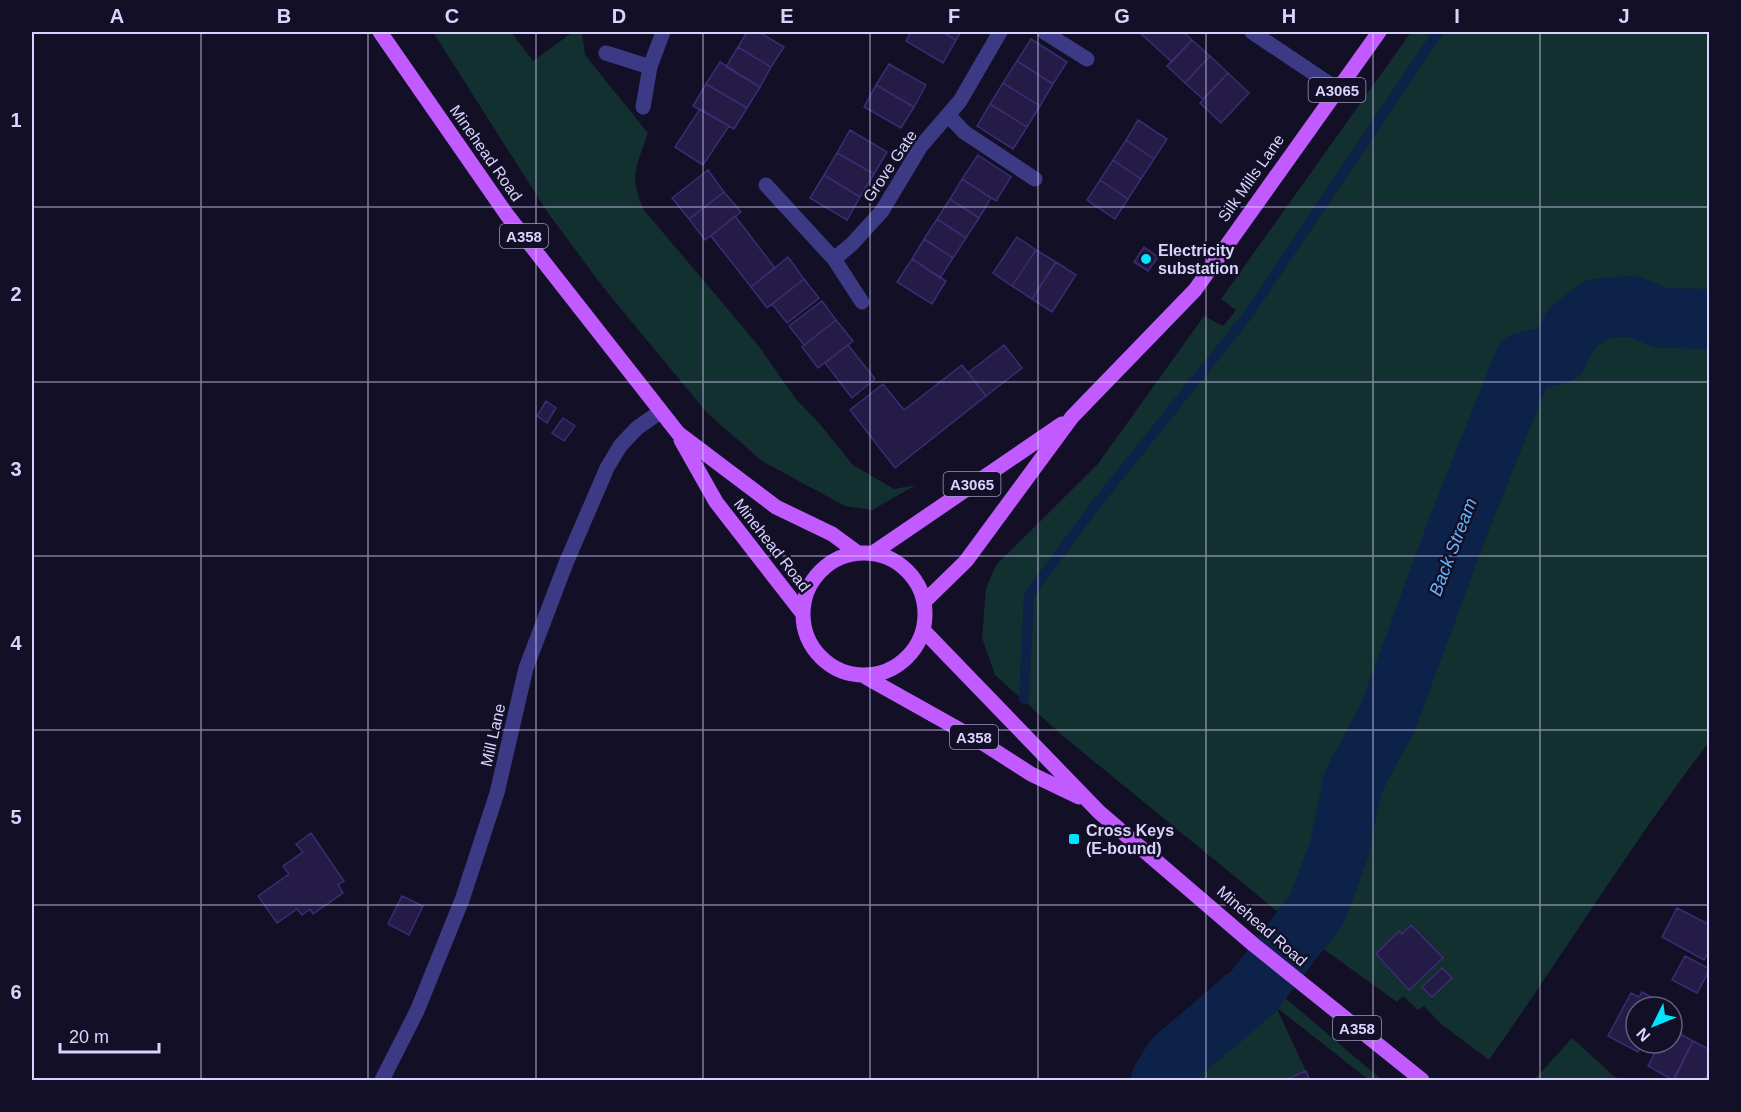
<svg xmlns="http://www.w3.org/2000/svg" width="1741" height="1112" font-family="Helvetica,sans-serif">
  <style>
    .green { fill: #12302f; fill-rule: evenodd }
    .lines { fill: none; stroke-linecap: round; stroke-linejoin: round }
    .stream { stroke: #0c2248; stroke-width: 10 }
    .river { stroke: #0c2248; stroke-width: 60 }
    .building { fill: #241b47; stroke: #3b2d73; stroke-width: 1.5 }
    .street { stroke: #3d3a85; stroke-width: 15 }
    .primary { stroke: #c25bff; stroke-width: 15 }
    .grid { fill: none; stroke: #d9d4ff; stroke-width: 1.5; stroke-opacity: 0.55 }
    .poi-dot { fill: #00e5ff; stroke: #130f26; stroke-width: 2 }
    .labels { text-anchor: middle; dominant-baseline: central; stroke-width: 5; stroke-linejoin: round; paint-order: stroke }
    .shield { fill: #130f26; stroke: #9e99be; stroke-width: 1.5 }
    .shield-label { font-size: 15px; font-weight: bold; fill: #d9d4ff }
    .street-label { font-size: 16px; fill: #d9d4ff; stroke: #130f26 }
    .poi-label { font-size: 16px; font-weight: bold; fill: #d9d4ff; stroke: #130f26; text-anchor: start }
    .water-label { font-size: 18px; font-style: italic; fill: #62b6ff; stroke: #130f26 }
    .neatline { fill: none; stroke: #d9d4ff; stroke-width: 2 }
    .grid-label { font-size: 20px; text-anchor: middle; font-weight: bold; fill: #d9d4ff }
  </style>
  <rect width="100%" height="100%" fill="#130f26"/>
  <path class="green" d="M433,32H511L533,61L573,32H582L585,55L648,133C637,166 628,176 644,210L758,345L796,399L819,423L853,465L894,489L916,485L872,510L845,506L762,461L707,413L603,287L548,213Z
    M1411,32H1709V742C1631,844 1563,955 1489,1060L1441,1024L1424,1006L1418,1010L1403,996L1397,1002L1322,948L1063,736L995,675L982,638L986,588L996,565L1097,465L1204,316L1223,326L1236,310L1221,299ZM1411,925L1442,958L1409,990L1376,955L1399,932L1402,934ZM1442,968L1452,977L1432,996L1422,986Z
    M1226,975L1274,1005L1283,996L1382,1080H1369L1276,1007L1306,1071L1284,1080H1150L1197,1001Z
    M1572,1038L1614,1076L1623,1080H1534Z"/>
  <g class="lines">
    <path class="stream" d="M1024,699L1029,595L1094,507L1247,316L1438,32"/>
    <path class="river" d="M1161,1080L1174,1059L1253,992L1317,909L1339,850L1353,782L1388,717L1459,524L1524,362L1558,354L1572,328L1597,309L1631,306L1662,318L1710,319"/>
  </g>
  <path class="building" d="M747,32H759L784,47L771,67L738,47Z
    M911,32H942L956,40L943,63L906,41Z
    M942,32H961L956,40Z
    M1139,32H1183L1192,40L1172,62Z
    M1031,39L1067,62L1053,84L1017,61Z
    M1192,40L1210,56L1185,83L1167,66Z
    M738,47L771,67L760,87L726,67Z
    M1210,56L1228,73L1203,99L1185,83Z
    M1017,61L1053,84L1040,106L1003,83Z
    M720,62L760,87L747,108L706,84Z
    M889,64L926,85L914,107L876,85Z
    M1228,73L1249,93L1221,123L1200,103Z
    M1003,83L1040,106L1027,127L990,104Z
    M706,84L747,108L734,129L693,106Z
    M876,85L914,107L901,128L864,107Z
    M990,104L1027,127L1013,149L977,126Z
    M700,109L729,126L703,165L675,147Z
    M1138,120L1167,139L1154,159L1126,140Z
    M850,130L887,152L874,174L837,153Z
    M1126,140L1154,159L1141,179L1113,160Z
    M837,153L874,174L860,197L824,175Z
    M978,155L1011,177L996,201L962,179Z
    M1113,160L1141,179L1128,199L1100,180Z
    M708,170L724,192L689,219L672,198Z
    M824,175L860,197L847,220L810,198Z
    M962,179L991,198L979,218L950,199Z
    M1100,180L1128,199L1115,219L1087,200Z
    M724,192L741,212L705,240L689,219Z
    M950,199L979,218L966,238L937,219Z
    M735,216L775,268L751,287L711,236Z
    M937,219L966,238L953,258L924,239Z
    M1017,237L1036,250L1012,286L993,273Z
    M924,239L953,258L940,278L912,259Z
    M1144,247L1158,257L1148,271L1134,262Z
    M1036,250L1056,262L1032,299L1012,286Z
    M788,257L804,279L767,308L751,287Z
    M912,259L946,281L932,304L897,282Z
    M1056,262L1076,275L1052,312L1032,299Z
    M804,279L819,298L787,323L772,304Z
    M822,301L836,320L804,345L789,326Z
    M836,320L853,341L818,368L802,347Z
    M848,345L875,379L852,398L825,363Z
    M1004,345L1022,368L986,396L968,373Z
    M962,365L986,396L895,468L850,410L883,384L904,410Z
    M546,401L556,408L547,423L537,416Z
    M563,418L575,426L564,441L552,433Z
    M311,833L344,881L338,885L343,893L313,914L310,909L302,915L297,909L277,923L258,896L289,874L283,866L303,852L296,844Z
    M402,896L423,906L409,935L388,924Z
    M1677,908L1710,925V949L1704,960L1662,937Z
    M1411,925L1443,958L1409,990L1376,954L1399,931L1402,934Z
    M1685,956L1710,969L1697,993L1672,980Z
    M1442,968L1452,978L1432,997L1422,987Z
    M1642,992L1657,1000L1654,1005L1658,1007H1636V1043H1642L1638,1052L1608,1036L1631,993L1639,997Z
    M1672,1029L1693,1041L1673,1080L1648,1066L1660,1043H1672Z
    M1693,1041L1710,1050V1070L1704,1080H1674Z
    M1306,1071L1310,1080H1284Z"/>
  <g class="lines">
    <path class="street" d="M1044,32L1087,59
      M1252,32L1337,89
      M606,53L650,67
      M643,107L650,67L663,32
      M949,116L964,132L1035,179
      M766,185L834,259L852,244L882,211L921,146L960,101L1000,32
      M834,259L862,302
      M382,1080L417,1011L462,900L497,793L526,668L566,563L607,468L620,446L637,428L660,412"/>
    <path class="primary" d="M380,32L507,215L678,433L776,507L832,534L858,553
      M681,440L716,502L803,614
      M873,553L1062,424
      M803 614a61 61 0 1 1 122 0a61 61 0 1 1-122 0Z
      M924,602L966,561L1072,417L1195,290L1379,32
      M923,630L1099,812L1254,945L1422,1080
      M862,675L978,740L1031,774L1079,797"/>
  </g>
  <path class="grid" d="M201,32V1080M368,32V1080M536,32V1080M703,32V1080M870,32V1080M1038,32V1080M1206,32V1080M1373,32V1080M1540,32V1080M32,207H1710M32,382H1710M32,556H1710M32,730H1710M32,905H1710"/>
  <g class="poi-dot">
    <circle cx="1146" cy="259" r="6"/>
    <rect x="1068" y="833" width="12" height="12" rx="3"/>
  </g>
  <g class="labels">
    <g class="shield">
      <rect x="1308.5" y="78" width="57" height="24" rx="4.5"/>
      <rect x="500" y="224" width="48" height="24" rx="4.5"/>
      <rect x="943.5" y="472" width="57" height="24" rx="4.5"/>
      <rect x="950" y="725" width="48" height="24" rx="4.5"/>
      <rect x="1333" y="1016" width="48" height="24" rx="4.5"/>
    </g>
    <g class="shield-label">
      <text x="1337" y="90">A3065</text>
      <text x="524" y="236">A358</text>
      <text x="972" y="484">A3065</text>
      <text x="974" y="737">A358</text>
      <text x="1357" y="1028">A358</text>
    </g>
    <g class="street-label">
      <text transform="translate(486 153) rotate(55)">Minehead Road</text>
      <text transform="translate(890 166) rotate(-56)">Grove Gate</text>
      <text transform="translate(1251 178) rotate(-55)">Silk Mills Lane</text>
      <text transform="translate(772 545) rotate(52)">Minehead Road</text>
      <text transform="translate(493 735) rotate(-77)">Mill Lane</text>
      <text transform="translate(1262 926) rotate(41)">Minehead Road</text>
    </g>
    <g class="poi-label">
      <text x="1158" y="250">Electricity<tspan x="1158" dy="18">substation</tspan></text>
      <text x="1086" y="830">Cross Keys<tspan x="1086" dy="18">(E-bound)</tspan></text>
    </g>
    <g class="water-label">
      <text transform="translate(1453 547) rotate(-69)">Back Stream</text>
    </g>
  </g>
  <rect width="1741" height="1112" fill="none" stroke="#130f26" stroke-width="66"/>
  <g transform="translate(1654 1025) rotate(227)"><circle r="28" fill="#130f26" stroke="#625e7d" stroke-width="1.5"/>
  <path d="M0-4.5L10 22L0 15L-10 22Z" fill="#00e5ff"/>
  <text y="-9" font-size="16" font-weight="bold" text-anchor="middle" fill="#d9d4ff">N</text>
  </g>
  <path d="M60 1043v9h99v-9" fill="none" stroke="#d9d4ff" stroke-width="3"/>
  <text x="69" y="1043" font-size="18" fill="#d9d4ff" stroke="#130f26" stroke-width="4.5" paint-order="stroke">20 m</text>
  <rect x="33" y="33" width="1675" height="1046" class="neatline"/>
  <g class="grid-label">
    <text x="117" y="23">A</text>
    <text x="284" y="23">B</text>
    <text x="452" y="23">C</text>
    <text x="619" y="23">D</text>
    <text x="787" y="23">E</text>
    <text x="954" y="23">F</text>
    <text x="1122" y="23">G</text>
    <text x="1289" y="23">H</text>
    <text x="1457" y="23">I</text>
    <text x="1624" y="23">J</text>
    <text x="16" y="127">1</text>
    <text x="16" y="301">2</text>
    <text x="16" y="476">3</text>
    <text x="16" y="650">4</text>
    <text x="16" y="824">5</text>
    <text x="16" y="999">6</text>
  </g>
</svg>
